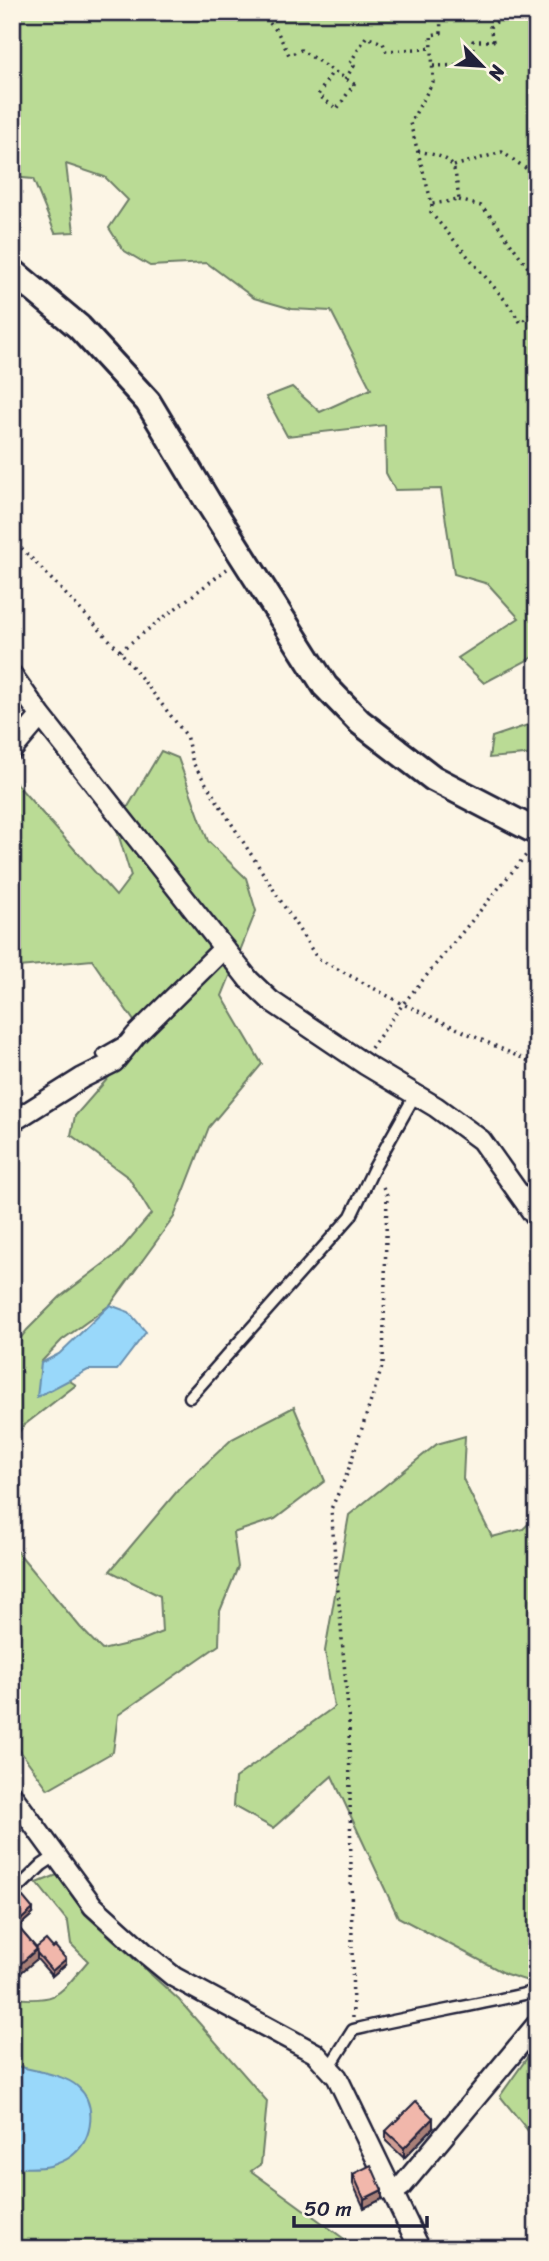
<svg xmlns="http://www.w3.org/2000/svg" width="549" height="2261" font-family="Sriracha,sans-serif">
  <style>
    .green { fill: #badb95; stroke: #6e7e68; stroke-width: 2 }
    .water { fill: #99d8fa; stroke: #698fae; stroke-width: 2 }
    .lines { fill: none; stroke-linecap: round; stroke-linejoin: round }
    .service-casing { stroke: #22223b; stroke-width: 15 }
    .minor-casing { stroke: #22223b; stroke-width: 24 }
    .tertiary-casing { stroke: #22223b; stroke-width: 30 }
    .path { stroke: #22223b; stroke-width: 3.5; stroke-dasharray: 2 5; stroke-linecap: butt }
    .service { stroke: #fcf5e5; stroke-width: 10 }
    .minor { stroke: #fcf5e5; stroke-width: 19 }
    .tertiary { stroke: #fcf5e5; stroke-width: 24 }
    .wall { fill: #cf9d93; stroke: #22223b; stroke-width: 2 }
    .shaded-wall { fill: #a98078; stroke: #22223b; stroke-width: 2 }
    .building { fill: #f1b7ab; stroke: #22223b; stroke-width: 2 }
  </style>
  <rect width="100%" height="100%" fill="#fcf5e5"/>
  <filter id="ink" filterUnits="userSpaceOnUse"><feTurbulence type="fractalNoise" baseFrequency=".0143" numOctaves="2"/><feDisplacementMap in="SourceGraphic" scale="14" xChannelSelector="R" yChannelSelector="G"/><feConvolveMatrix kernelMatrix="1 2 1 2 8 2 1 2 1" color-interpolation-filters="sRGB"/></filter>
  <g filter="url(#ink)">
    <path class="green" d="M12,12H537V659L533,657L484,683L458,658L519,618L488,584L454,574L441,489L395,490L386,473L385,425L287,436L266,397L292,387L320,412L371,389L331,311L292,309L254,298L207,263L150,266L123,250L109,228L128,200L105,177L66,164L74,232L55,233L33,179L12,177Z
      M537,722V754L489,758L492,737Z
      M161,751L178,758L208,841L246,878L256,911L222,996L262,1064L209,1127L174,1217L110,1305L62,1340L41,1362L76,1385L23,1426L12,1443V1349L27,1330L60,1297L118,1253L151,1214L129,1178L71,1135L75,1116L123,1061L136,1024L92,960L19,967L12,957V779L116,896L131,876L116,827Z
      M294,1407L325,1481L275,1519L233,1533L238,1567L220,1611L219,1645L118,1715L113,1752L48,1789L12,1740V1545L80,1627L102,1650L140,1641L162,1632L160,1596L110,1571L179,1489L232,1439Z
      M465,1436L463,1479L492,1537L523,1529L537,1516V1984L506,1974L398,1917L332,1776L273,1828L233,1806L235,1778L334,1707L325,1651L349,1515L437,1444Z
      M57,1875L85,1914L179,2000L267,2101L261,2164L251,2171L358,2249H12V2045H14L12,2043V1998C60,2003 59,1994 88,1961L71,1944L68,1922L37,1883Z
      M537,2044V2142L500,2096Z"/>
    <path class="water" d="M110,1305L129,1312L146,1332L117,1370H88L37,1397L41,1363L59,1354Z
      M12,2065C30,2070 65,2074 78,2087C97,2104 93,2138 74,2154C69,2159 57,2164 50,2166C39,2169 24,2167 12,2168Z"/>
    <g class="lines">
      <defs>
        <path id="service" d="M103,1054L124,1042
          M190,1397L351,1216L374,1168L415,1095
          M12,1894L42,1865L57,1855
          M329,2068L353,2030C414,2015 476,2006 537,1991"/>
        <path id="minor" d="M12,675L41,716L249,980L271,1001L366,1065L436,1107L481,1140L537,1219
          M12,750L41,716
          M12,1122L82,1078L114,1062L136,1035L224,948
          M12,1795L93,1906L146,1954L174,1977L315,2053L337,2077L420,2249
          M392,2193L402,2186L537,2024"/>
        <path id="tertiary" d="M12,271L79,327L148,402L208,502L325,686L360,722L433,778L537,832"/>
      </defs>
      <use href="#service" class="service-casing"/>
      <use href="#minor" class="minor-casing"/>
      <use href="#tertiary" class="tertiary-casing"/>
      <path class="path" d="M262,12L265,18L280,12
        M521,12L537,35
        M265,18L277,31L289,55L301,50L354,84L337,109L318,95L333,71
        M433,66L473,65V41H493L490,27L509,12
        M537,77V79
        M345,79L354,66L350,63L366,37L383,43L386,51L432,48L431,35L441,33L440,12
        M418,151C457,159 454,162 459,200L432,204L410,123L433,82L432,48
        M454,166L502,152L537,176
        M459,200L481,206L494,220L537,280
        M432,205L431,213L505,300L521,323L537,307
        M12,538L120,651L186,735L193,763L317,958L403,1004L537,1065
        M120,651L227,569
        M371,1048L403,1004L531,849
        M353,2018L349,1721L331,1509L347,1474L383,1364L387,1195L381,1183"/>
      <use href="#service" class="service"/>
      <use href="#minor" class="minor"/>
      <use href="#tertiary" class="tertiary"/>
    </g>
    <path class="wall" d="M12,1906L33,1914L18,1927L36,1948L66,1964L52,1976L37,1959L12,1922Z
      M433,2128L404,2158L386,2141V2131Z
      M353,2174L382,2199L364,2208L353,2184Z"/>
    <path class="shaded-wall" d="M33,1909V1914L17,1928V1923Z
      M37,1949V1959L12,1980V1971Z
      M66,1959V1964L52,1976V1971Z
      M433,2118V2128L404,2158V2148Z
      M382,2190V2199L364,2208V2199Z"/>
    <path class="building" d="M23,1897L33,1909L17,1923L12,1917V1906Z
      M18,1927L37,1949L12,1971V1932Z
      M46,1940L53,1948L55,1946L66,1959L52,1971L37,1953L36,1948Z
      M416,2101L433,2118L404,2148L386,2131Z
      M371,2165L382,2190L364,2199L353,2174Z"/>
  </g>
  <rect width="549" height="2261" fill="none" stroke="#fcf5e5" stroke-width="42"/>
  <rect x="21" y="21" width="507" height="2219" fill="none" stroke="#22223b" stroke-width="2.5" filter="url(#ink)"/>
  <g transform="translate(482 66) rotate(115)" stroke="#fcf5e5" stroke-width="5" paint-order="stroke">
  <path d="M0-5L12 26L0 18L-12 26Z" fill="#22223b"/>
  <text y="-10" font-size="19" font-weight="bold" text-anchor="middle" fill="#22223b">N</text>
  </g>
  <path d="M294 2216v10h133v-10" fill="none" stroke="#22223b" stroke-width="3.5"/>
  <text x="304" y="2216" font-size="21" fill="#22223b" stroke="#fcf5e5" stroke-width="5" paint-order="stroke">50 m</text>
</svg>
